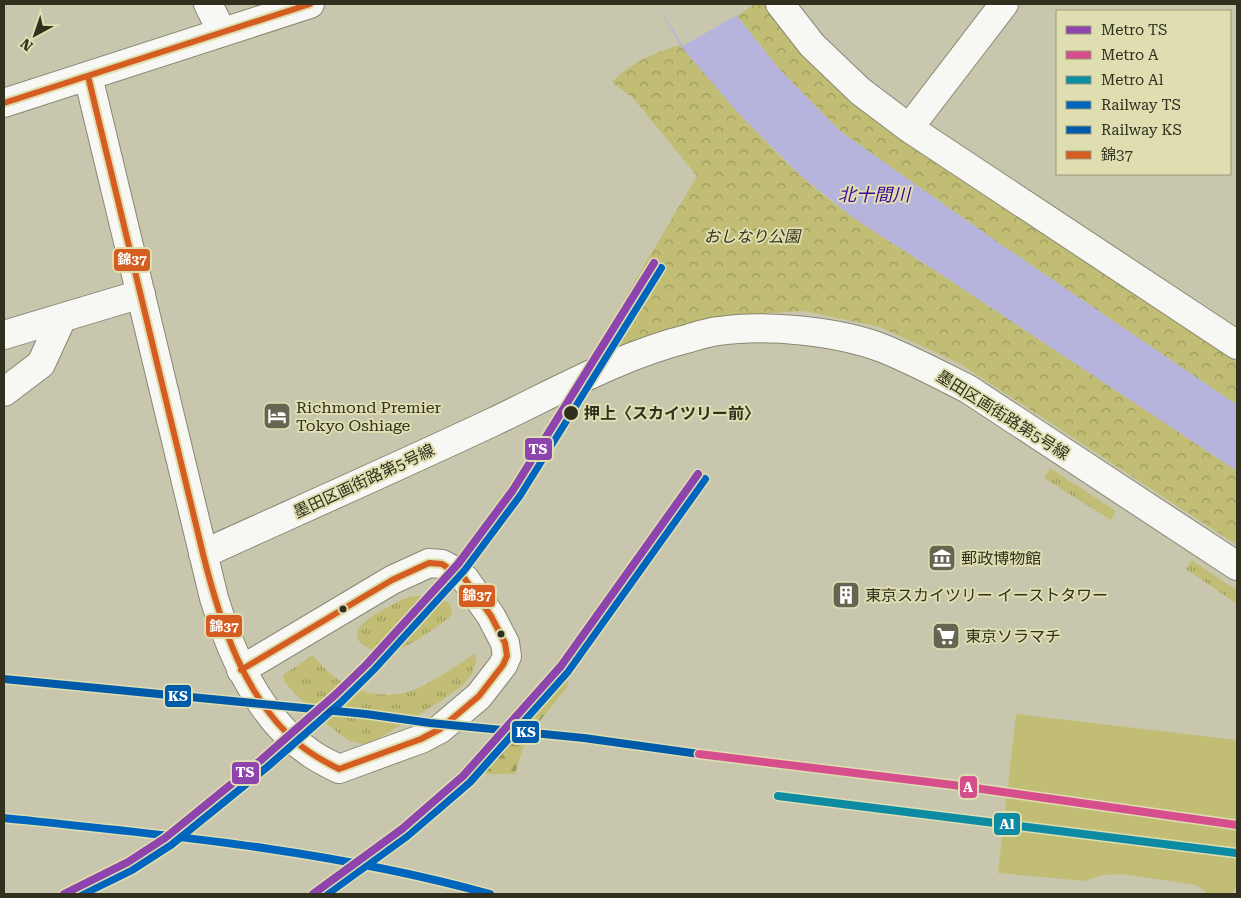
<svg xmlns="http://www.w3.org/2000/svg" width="1241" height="898" font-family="'Roboto Serif','Noto Sans JP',serif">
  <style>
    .grass { fill: url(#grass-tufts) }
    .forest { fill: url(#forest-firs) }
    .park { fill: url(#park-crowns) }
    .garden { fill: #c1bd74 }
    .water { fill: #b6b3dd }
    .pier { fill: #c8c7ae }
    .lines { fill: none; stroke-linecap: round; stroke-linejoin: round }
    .minor-casing { stroke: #888774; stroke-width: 30 }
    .tertiary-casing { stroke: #888774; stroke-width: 30 }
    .secondary-casing { stroke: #888774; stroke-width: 30 }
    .minor { stroke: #f7f7f3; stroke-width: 28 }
    .tertiary { stroke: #f7f7f3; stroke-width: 28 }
    .secondary { stroke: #f7f7f3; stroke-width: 28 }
    .bus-1-casing { stroke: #dfdeb1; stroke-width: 10 }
    .bus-1 { stroke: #d55d22; stroke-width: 6 }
    .rail-1-casing { stroke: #dfdeb1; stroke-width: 11 }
    .rail-2-casing { stroke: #dfdeb1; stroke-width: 11 }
    .rail-1 { stroke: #0065bd; stroke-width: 8 }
    .rail-2 { stroke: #005aaa; stroke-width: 8 }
    .metro-1-casing { stroke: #dfdeb1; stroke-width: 11 }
    .metro-2-casing { stroke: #dfdeb1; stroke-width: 11 }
    .metro-3-casing { stroke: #dfdeb1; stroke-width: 11 }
    .metro-1 { stroke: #8e44ad; stroke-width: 8 }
    .metro-2 { stroke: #d64f8c; stroke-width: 8 }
    .metro-3 { stroke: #0c8ba2; stroke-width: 8 }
    .stop-dot { fill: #31301f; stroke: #dfdeb1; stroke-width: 2 }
    .labels { text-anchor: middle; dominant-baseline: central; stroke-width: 4; stroke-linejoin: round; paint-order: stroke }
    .park-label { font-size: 16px; font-style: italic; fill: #35341c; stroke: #dfdeb1 }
    .poi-label { font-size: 16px; fill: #31301f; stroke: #dfdeb1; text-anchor: start }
    .stop-label { font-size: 16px; font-weight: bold; fill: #31301f; stroke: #dfdeb1; text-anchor: start }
    .street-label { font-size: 16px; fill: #31301f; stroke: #dfdeb1 }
    .water-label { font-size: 18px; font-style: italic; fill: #3b0898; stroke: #dfdeb1 }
    .line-badge { stroke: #dfdeb1; stroke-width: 2 }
    .badge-label { font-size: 14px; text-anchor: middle; font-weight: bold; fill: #fff }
  </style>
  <defs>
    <pattern id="grass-tufts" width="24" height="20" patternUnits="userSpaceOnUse" patternTransform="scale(1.25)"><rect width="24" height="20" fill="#c1bd74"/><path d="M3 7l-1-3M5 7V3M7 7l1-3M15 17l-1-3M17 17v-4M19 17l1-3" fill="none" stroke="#9d9a5f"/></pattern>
    <pattern id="forest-firs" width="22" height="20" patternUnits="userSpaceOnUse" patternTransform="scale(1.25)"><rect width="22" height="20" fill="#c1bd74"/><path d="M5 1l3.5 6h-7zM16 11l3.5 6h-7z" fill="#9d9a5f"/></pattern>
    <pattern id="park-crowns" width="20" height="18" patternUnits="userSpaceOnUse" patternTransform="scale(1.25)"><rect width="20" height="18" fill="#c1bd74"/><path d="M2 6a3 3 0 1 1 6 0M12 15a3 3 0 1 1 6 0" fill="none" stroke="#9d9a5f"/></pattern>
  </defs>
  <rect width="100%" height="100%" fill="#c8c7ae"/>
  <path class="grass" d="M1050,468L1116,511L1111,520L1044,478Z
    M1192,560L1237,591V604L1186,569Z
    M421,596L434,597L450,603L452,614L448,619C436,627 412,645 399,649C387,654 351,650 358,630C362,619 398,601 409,597C413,596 417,596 421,596Z
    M476,653V662L472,674L463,685L441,701L374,741L362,744L349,741L337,732L316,715L285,683L283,675L313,655C319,662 325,669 332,675C355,693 389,701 416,689C437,680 457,665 476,653Z"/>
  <path class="forest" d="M561,658L568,671V686L526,738L515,774H480Z"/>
  <path class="park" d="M755,4H768L901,139L1237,362V405L1000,244L840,131L779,69L737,16Z
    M680,45C719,90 757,136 801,176C849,219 906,251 959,286C1052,348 1145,409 1237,471V545L959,363L880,327L803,311L731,316L696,322L589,359L697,176L634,99L612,82C631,62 654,53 680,45Z"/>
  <path class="garden" d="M1016,714L1237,740V885L1232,894H1208L1196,885L1122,874L1103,875L1084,881L998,873Z"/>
  <path class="water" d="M657,4H731L737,16L779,69L840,131L1000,244L1237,405V471L939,273L855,219L801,176L739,114L680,45Z"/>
  <path class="pier" d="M657,4H733L739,14L683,46Z"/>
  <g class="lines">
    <defs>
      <path id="minor" d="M208,4L222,32
        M780,4L812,45L860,91L909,128L1237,345
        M909,128L1004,4
        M4,335L141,294
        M4,392L41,364L62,318"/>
      <path id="tertiary" d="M88,76L214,598C231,654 259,718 309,752C318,759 329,764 339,769L421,739L440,729L479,696L503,665L507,656L505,643L491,616L465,579L455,571L442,564L429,563L392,580L241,670
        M203,554C300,510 397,467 493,422C558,391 621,355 690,338C700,335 709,332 719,331C766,324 837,331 882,348C912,360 940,375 968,389L1237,566"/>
      <path id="secondary" d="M4,103L310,4"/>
    </defs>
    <use href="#minor" class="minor-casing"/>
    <use href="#tertiary" class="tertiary-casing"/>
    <use href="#secondary" class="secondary-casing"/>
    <use href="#minor" class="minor"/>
    <use href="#tertiary" class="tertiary"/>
    <use href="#secondary" class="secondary"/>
    <defs>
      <path id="bus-1" d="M88,76L203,554C220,622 244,699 300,745C312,755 325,762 339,769
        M4,103L310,4
        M241,670L392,580L429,563L442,564L465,579L491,616L505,643L507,656L503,665L479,696L440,729L421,739L339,769"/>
    </defs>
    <use href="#bus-1" class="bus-1-casing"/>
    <use href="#bus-1" class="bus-1"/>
    <defs>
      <path id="rail-1" d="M4,818C167,835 331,850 490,894
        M83,894L132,870L171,845L267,767L341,702L373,670L464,570L520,495L661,268
        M327,894L407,836L470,782L568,671L705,479"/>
      <path id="rail-2" d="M4,679L366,714L430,723L584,738L699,754"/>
    </defs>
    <use href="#rail-1" class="rail-1-casing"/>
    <use href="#rail-2" class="rail-2-casing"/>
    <use href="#rail-1" class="rail-1"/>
    <use href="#rail-2" class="rail-2"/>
    <defs>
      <path id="metro-1" d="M64,894L128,862L165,838L261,760L335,695L367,664L458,564L513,490L654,263
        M313,894L402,829L463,776L561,666L698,474"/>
      <path id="metro-2" d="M699,754L953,785L1237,825"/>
      <path id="metro-3" d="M778,796L1236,853"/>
    </defs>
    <use href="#metro-1" class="metro-1-casing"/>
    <use href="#metro-2" class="metro-2-casing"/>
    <use href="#metro-3" class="metro-3-casing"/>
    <use href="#metro-1" class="metro-1"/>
    <use href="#metro-2" class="metro-2"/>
    <use href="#metro-3" class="metro-3"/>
  </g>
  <defs>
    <symbol id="hotel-square" viewBox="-11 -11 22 22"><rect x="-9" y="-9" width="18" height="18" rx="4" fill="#666551" stroke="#dfdeb1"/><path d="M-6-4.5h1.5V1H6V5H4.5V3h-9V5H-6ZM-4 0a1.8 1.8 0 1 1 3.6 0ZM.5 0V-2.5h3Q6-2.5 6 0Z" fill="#fff"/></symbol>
    <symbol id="museum-square" viewBox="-11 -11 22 22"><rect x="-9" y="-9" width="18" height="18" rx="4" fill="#666551" stroke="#dfdeb1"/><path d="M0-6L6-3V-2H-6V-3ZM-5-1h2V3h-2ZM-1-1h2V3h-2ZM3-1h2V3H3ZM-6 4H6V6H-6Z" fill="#fff"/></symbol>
    <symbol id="building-square" viewBox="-11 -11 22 22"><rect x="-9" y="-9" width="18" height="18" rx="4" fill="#666551" stroke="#dfdeb1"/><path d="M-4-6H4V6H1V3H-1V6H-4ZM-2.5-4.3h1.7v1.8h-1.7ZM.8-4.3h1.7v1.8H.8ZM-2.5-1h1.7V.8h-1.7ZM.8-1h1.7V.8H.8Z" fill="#fff"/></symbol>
    <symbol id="supermarket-square" viewBox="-11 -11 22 22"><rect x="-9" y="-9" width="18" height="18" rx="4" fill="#666551" stroke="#dfdeb1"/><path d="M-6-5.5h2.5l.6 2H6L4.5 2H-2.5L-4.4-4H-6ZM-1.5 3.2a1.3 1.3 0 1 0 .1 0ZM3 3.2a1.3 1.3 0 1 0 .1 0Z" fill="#fff"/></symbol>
  </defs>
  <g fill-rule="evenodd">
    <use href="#hotel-square" x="261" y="400" width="32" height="32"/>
    <use href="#museum-square" x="926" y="542" width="32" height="32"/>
    <use href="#building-square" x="830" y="579" width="32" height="32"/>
    <use href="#supermarket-square" x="930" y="620" width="32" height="32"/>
  </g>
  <g class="stop-dot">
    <circle cx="571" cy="413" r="8"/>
    <circle cx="343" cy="609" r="4.5"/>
    <circle cx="501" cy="634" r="4.5"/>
  </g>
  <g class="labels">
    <g class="park-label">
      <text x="752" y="236">おしなり公園</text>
    </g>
    <g class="poi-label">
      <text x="296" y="407">Richmond Premier<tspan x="296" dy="18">Tokyo Oshiage</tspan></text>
      <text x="961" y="558">郵政博物館</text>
      <text x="865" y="595">東京スカイツリー イーストタワー</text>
      <text x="965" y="636">東京ソラマチ</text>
    </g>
    <g class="stop-label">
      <text x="584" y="413">押上〈スカイツリー前〉</text>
    </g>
    <g class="street-label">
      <text transform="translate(1003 415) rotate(32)">墨田区画街路第5号線</text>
      <text transform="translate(364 481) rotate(-25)">墨田区画街路第5号線</text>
    </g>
    <g class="water-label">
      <text x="874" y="194">北十間川</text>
    </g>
  </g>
  <g class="line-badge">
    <rect x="113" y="248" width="38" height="24" rx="5" fill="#d55d22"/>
    <rect x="524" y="437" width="29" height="24" rx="5" fill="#8e44ad"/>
    <rect x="458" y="584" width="38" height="24" rx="5" fill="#d55d22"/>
    <rect x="205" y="614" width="38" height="24" rx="5" fill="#d55d22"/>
    <rect x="164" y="684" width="28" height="24" rx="5" fill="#005aaa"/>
    <rect x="511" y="720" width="29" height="24" rx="5" fill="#005aaa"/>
    <rect x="231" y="761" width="29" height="24" rx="5" fill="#8e44ad"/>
    <rect x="959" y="775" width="19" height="24" rx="5" fill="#d64f8c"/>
    <rect x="993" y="812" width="28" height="24" rx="5" fill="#0c8ba2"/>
  </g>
  <g class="badge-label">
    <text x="132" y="264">錦37</text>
    <text x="538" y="454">TS</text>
    <text x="477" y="600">錦37</text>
    <text x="224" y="631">錦37</text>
    <text x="178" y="701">KS</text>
    <text x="526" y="737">KS</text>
    <text x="245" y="777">TS</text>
    <text x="968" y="792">A</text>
    <text x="1007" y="829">Al</text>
  </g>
  <rect width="1241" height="898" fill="none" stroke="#31301f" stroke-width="10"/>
  <rect x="1056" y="10" width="175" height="165" fill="#dfdeb1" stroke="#999877"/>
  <rect x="1066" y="26" width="25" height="8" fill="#8e44ad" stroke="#999877"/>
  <text x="1101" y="35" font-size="15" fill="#31301f">Metro TS</text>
  <rect x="1066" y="51" width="25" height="8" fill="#d64f8c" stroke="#999877"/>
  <text x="1101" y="60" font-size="15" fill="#31301f">Metro A</text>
  <rect x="1066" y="76" width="25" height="8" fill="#0c8ba2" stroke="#999877"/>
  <text x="1101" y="85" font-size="15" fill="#31301f">Metro Al</text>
  <rect x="1066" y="101" width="25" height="8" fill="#0065bd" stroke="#999877"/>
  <text x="1101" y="110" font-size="15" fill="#31301f">Railway TS</text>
  <rect x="1066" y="126" width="25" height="8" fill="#005aaa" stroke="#999877"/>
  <text x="1101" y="135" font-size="15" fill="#31301f">Railway KS</text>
  <rect x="1066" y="151" width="25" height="8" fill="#d55d22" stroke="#999877"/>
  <text x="1101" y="160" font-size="15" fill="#31301f">錦37</text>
  <g transform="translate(35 35) rotate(220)" stroke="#dfdeb1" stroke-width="4" paint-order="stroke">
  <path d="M0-4L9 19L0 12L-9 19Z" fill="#31301f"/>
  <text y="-8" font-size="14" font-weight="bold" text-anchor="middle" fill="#31301f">N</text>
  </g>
</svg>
